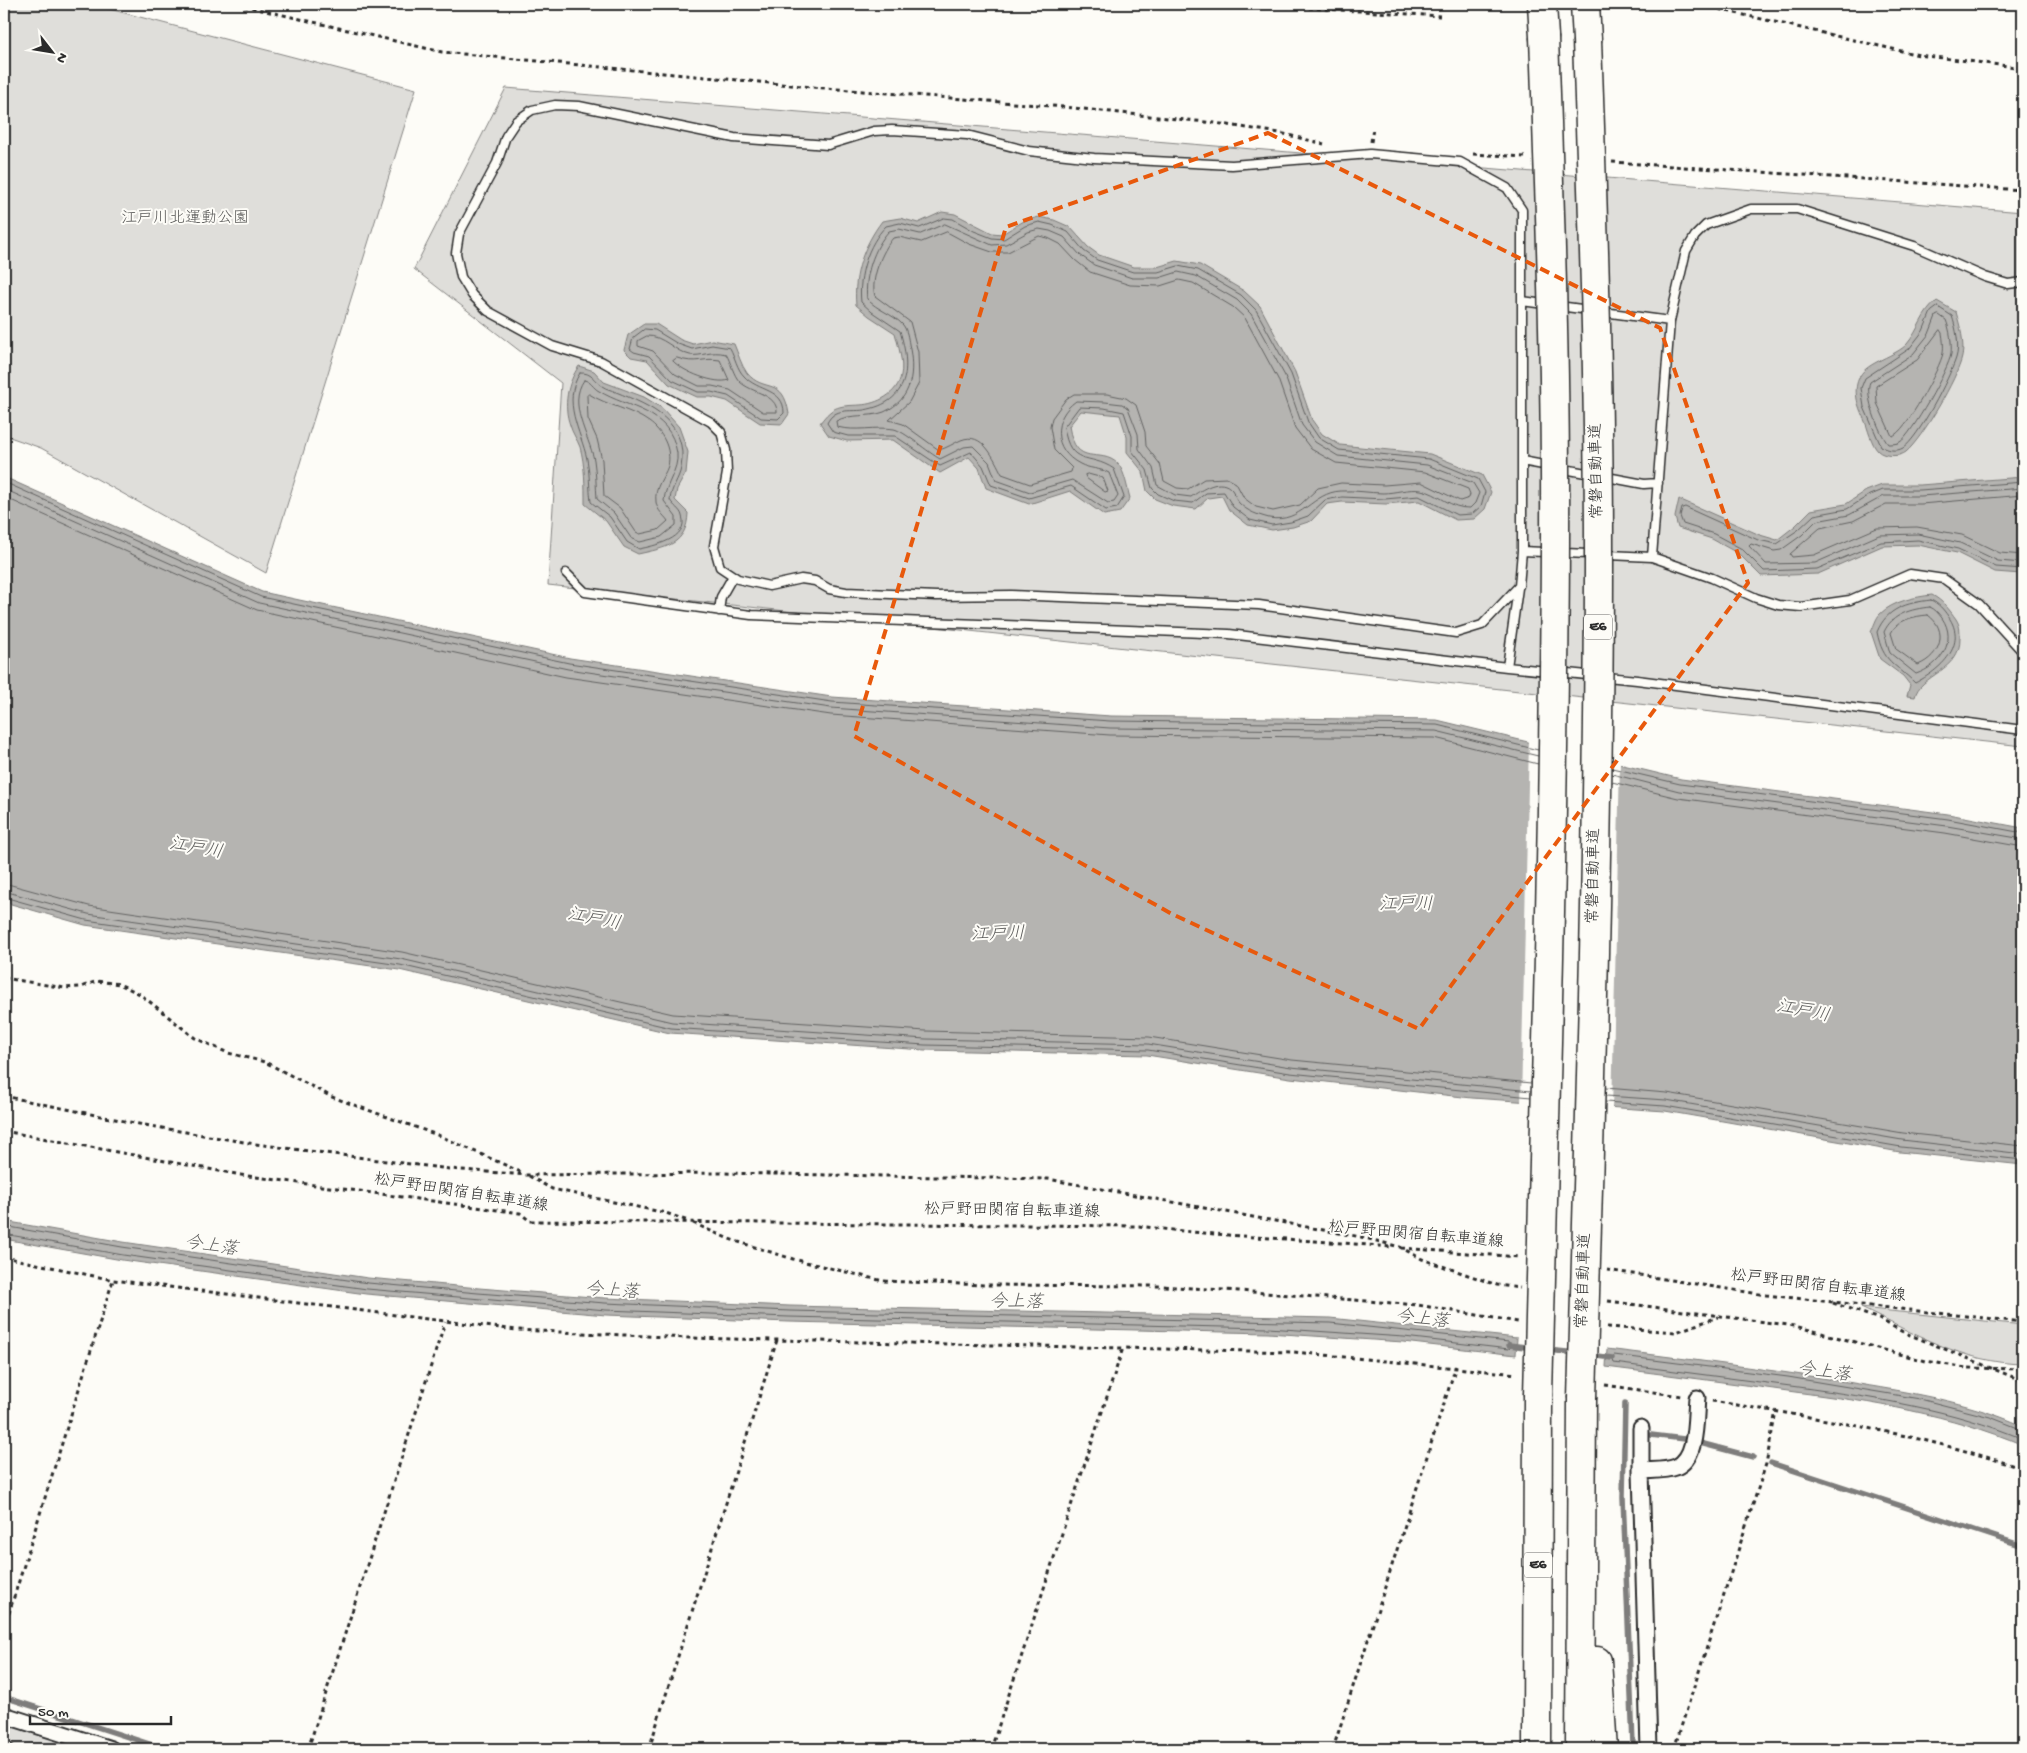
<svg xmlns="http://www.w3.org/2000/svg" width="2027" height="1753" font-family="'Gochi Hand','Klee One',sans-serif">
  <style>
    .green { fill: #dfdeda; stroke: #858482 }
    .water { fill: #b5b4b1; stroke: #7e7d7b }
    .pier { fill: #fdfcf7 }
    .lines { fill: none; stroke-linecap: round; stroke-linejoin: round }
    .shore { stroke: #626261; stroke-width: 1 }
    .stream { stroke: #7e7d7b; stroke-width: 5.5 }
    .lane-casing { stroke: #2b2b2b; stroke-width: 11 }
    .street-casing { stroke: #2b2b2b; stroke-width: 19 }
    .highway-casing { stroke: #2b2b2b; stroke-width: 31 }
    .path { stroke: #2b2b2b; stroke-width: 3; stroke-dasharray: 4 4; stroke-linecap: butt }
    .lane { stroke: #fdfcf7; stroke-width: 8 }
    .street { stroke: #fdfcf7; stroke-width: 15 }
    .highway { stroke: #fdfcf7; stroke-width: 28 }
    .highway-bridge-casing { stroke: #2b2b2b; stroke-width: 31; stroke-linecap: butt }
    .highway-bridge { stroke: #fdfcf7; stroke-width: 28 }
    .marked { fill: none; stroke: #e8590c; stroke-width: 4; stroke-dasharray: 10 6; stroke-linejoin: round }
    .labels { text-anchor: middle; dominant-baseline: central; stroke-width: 4; stroke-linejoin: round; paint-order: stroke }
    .shield { fill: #fdfcf7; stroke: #6a6a68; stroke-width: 1 }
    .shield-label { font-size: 15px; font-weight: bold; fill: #2b2b2b }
    .park-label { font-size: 16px; fill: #585857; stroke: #fdfcf7 }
    .street-label { font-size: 16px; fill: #2b2b2b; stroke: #fdfcf7 }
    .water-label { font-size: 18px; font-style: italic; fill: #5b5b5a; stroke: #fdfcf7 }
  </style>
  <rect width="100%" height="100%" fill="#fdfcf7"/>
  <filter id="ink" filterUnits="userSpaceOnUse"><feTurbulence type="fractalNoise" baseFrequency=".02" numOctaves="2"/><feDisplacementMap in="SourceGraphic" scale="10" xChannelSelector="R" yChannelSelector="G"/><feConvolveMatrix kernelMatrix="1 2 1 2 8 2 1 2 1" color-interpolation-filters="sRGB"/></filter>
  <g filter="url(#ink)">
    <path class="green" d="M4,4H90L416,89L266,573L41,448L4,435Z
      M506,88L2023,212V746L548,585L561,383L414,269Z
      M1861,1308L2023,1325V1364C1964,1363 1913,1333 1861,1308Z
      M4,1722L88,1749H4Z"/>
    <path class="water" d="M942,212L955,214L992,233L1002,234L1024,221L1039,217L1054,220L1070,227L1088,247L1099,255L1134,267H1157L1177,261L1200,265L1244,291L1260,306L1295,372L1312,420L1322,434L1340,445L1430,454L1482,475L1491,492L1485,509L1474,519L1456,520L1419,501L1386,504L1342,502L1327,504L1311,521L1293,527L1272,530L1248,525L1229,510L1222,496L1208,498L1196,509L1173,506L1155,499L1147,491L1143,472L1127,452V437L1120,415L1081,411L1069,426C1076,470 1100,446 1118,464C1125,472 1127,488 1130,498L1120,512L1104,515L1070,491L1029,504L986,488L979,468L969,457L940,473L893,440L847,441L829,436L820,423C833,405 840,406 860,405C877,404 898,394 901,375C904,363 898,345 895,333L869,316L856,305C853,274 864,245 882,221L900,218L918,223Z
      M1937,301L1956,312C1960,326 1965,343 1962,357C1958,377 1922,439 1906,452C1900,457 1884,457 1878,451C1871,444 1868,428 1864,419C1858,406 1852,390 1860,376C1867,362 1896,356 1907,344C1919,330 1922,312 1937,301Z
      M644,324H656L681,340L693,344L712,340L734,344C738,353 741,365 747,373C764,394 783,375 789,414L782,424L760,423L727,401L711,397H697L669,384L647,360L631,357L624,350L628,335Z
      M579,366L594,371L604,382L644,397L662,408L679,427L688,452L686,473L677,489L675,500L688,513C687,545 665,548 638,554L624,547L606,521L585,504C585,485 585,465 580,447C577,439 572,433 570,425C563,406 567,383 579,366Z
      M4,477L262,592L570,658L832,697L1111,716L1437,720L1681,779L1948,814L2023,828V1165L1900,1152L1665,1111L1472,1098L1290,1078L1147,1055L925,1050L670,1033L399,970L85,925L4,902Z
      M2023,477V574H2021L1995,572L1957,553L1918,545L1882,546L1818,574L1761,576L1739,554L1712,539L1678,528L1675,517L1679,499L1760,535L1777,540L1795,526L1811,510L1846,504L1866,491L1882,485H1920Z
      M1932,595C1943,601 1949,609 1956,619C1960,625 1960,630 1960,638C1961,671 1919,675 1915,697L1907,696L1910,685L1903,676L1880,659L1871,632C1874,626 1876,618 1880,614C1893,601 1915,597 1932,595Z
      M4,1221L123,1242L368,1278L479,1288L605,1298L790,1306L1330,1318L1517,1338L1516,1355L1403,1342L1268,1333L789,1322L606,1315L366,1294L122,1260L4,1239Z
      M1607,1349C1687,1359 1767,1369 1847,1382C1907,1392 1967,1401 2023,1426V1445C1950,1414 1873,1402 1795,1392C1732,1383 1669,1375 1606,1367Z"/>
    <path class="pier" d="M1529,740L1620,762L1612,1110L1521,1104Z"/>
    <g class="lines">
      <path class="shore" d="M944,218L953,219L974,231L992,238L1004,239L1025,226L1039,222L1052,225L1068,232L1084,251L1097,260L1133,272H1158L1178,266L1198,270L1241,295L1256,310L1291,374L1308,422L1319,438L1339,450L1429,459L1478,479L1485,492L1481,506L1472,514L1457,515L1419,496L1385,499L1342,497L1325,500L1308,516L1291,522L1272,525L1250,520L1233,507L1224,492L1206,493L1193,503L1174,501L1158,494L1152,488L1147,470L1132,451V436L1124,412L1104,408L1079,407L1064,427C1070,468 1089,452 1114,469L1124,497L1117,508L1106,510L1071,486L1029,498L991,485L983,466L971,452L940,466L895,436H848L833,432L827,423C835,407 849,412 864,410C910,402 911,368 900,331L872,312L861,302C858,276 868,244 886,226L900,223L919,228Z
        M945,224L992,245L1006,244L1028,232L1039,229L1050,231L1064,237L1080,255L1094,265L1132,278H1159L1178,272L1196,276L1237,300L1251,314L1285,376L1302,425L1315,442L1338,456L1427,465L1473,483L1479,493L1475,503L1470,508C1450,509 1439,493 1421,490C1408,488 1395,493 1383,493C1369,493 1355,490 1341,491C1312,492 1302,524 1269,518C1258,515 1248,512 1239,503C1236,500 1235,494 1232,490C1221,476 1201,490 1191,497L1175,495L1157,485L1153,468L1139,449L1138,434L1128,408L1122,404L1105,402L1076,401C1052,418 1052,450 1080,464C1089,469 1100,468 1109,473L1118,496L1114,502L1108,503L1072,480L1030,492L996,480L989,462L973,446L964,447L940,459C929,453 904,431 894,429C875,426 856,432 837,427L836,421C851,413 868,418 884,412C913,399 915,371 909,344C908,338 907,330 903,325C893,314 877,310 867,299C864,277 874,247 889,231L899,229L920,234Z
        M947,232L969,244L992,252H1008L1039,236L1048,238L1060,244L1075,260L1090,272L1130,285L1160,286L1179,280L1193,283L1233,307L1245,318L1278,379L1295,428L1311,449L1336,463L1425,472L1468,489L1470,494L1469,498L1460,501L1421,482L1384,485L1341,483L1318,488L1300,505L1273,511L1256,507L1244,498L1236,483L1227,478L1204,479L1188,489L1177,488L1164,481L1160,464L1146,446L1145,432L1136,405L1126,398L1107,394H1074L1066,399L1052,418L1050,427L1054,450L1072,468L1071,472L1030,484L1002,474C994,459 983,431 961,440C954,443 947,448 939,450L903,424L889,420L909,402L919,383L918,352L910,322L875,296C870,280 882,251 893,238L899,237L921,242Z
        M1938,307L1952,316C1956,328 1960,346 1956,358C1950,377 1918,439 1903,448C1896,452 1887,450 1881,446L1864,407L1861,388L1865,378L1909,349L1923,331L1931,312Z
        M1939,315L1946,320C1950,330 1952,343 1951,354C1949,368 1911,436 1900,442C1897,444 1891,444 1888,444C1879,433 1864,395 1870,382L1913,354L1929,334L1936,316Z
        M645,329L655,330L678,344L692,349L712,345L730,348C735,357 737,369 744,376C758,392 784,388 784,413L778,419L761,418L728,396L711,392H698L672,380L649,356L634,352L630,349L633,338Z
        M1940,330L1942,333C1943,339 1944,346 1943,353C1941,366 1905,434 1892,436L1877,403L1876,386L1917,360Z
        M647,336C663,335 675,352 690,355C701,357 711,350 726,354C731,362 733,375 740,382C752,393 777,394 777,412H763L730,390L712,386H699L675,374L653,351L638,346V341Z
        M677,358C697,365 703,357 720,360L729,380C716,385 683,372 673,361Z
        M580,373C592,372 594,381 602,386C606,389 612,390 616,392C651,406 689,422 681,468C679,479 671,488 670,500C673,506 681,510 682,516C690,539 653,546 639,549L627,542L610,517L591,502C589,488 590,473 587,459C581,431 561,402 580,373Z
        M584,380C591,381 593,388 599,391C628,409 670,409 677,453C679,470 665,484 664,501L676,517V525L661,537L640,542L631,538L614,513L597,499C596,486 596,473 594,460C589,435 567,404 584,380Z
        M589,394C608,406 631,409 649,422C662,431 672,449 668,466C664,478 654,487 656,502C657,511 664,515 668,521L658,530L640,534L636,532L620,508L604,496L602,460L597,439L588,419L587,396Z
        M1088,474L1103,478L1108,491L1105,492L1086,478L1085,475Z
        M4,482L261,597L569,663L832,702L1110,721L1437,725L1538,750
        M2023,482L1920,490H1883L1868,496L1847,509L1814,515L1798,530L1777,544L1758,540L1685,507L1682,508L1680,516L1683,524L1714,534L1742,549L1764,571L1817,569L1881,542L1918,540L1958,549L1996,567L2023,569
        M2023,488L1921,496H1884L1849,515L1816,521L1802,535L1781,550L1774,551L1751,544L1749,546L1766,564L1815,563L1879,535L1918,534L1960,543L1998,561L2023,563
        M4,489L259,603L568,669L831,708L1110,728L1436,731L1538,756
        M2023,495L1921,504H1886L1853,521L1820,528L1790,554L1792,557L1814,555L1877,528L1917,527L1962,535L2000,553L2023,555
        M4,497L257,610L566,677L831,715L1110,735L1435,738L1538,764
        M1931,600C1939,604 1943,609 1948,616C1969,645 1940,670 1915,683C1895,663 1883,663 1877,632C1887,608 1906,603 1931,600Z
        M1930,607C1935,609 1938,613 1942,618C1958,641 1940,666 1916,674L1890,653L1884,632C1892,614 1911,609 1930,607Z
        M1928,615C1949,630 1941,656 1918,665L1896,649L1891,633C1897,620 1914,616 1928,615Z
        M1612,768L1680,784L1948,819L2023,833
        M1612,774L1679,791L1947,826L2023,839
        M1612,782L1678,798L1945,833L2023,847
        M4,883L89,906L402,952L673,1014L926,1031L1149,1037L1292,1060L1531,1083
        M4,891L88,914L401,959L672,1022L926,1039L1148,1044L1291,1067L1531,1091
        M4,897L86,920L400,965L671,1028L925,1045L1148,1050L1290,1073L1531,1097
        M1606,1088L1667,1093L1903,1133L2023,1146
        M1606,1096L1666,1100L1902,1140L2023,1154
        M1605,1102L1665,1106L1901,1147L2023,1160
        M4,1226L122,1247L368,1283L478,1293L605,1303L790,1311L1330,1323L1509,1342L1511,1347L1509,1349L1404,1337L1268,1328L789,1317L606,1310L367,1289L123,1255L4,1234
        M2023,1430L1990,1417L1920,1399L1788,1377L1614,1355L1612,1357L1614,1363C1675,1371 1737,1379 1798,1387C1875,1398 1952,1409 2023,1439"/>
      <path class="stream" d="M1509,1345L1533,1348
        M1547,1350L1577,1353
        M1591,1355L1612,1358
        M1625,1403L1623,1497L1633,1744L1629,1749
        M1651,1435L1684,1439
        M1700,1443L1753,1457
        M1771,1463L2023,1546
        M4,1697L165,1749"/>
      <defs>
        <path id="lane" d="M555,105L579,106L734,138L828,145L874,131L892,130L967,135L1029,151L1094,158L1232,165L1370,154L1460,162L1507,188L1522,210V551L1519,586L1482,625L1456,633L1259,605L1011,595L936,596L846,592L829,589L815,581L801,579L769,586L738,579L720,567L714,546L727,473L726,450L721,432L711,422L601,361L552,346L488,311L472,295L461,277L456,253L459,234L497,163L506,136L516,121L532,110Z
          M1522,301L1670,321
          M1522,461L1644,484L1658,483
          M1522,551L1652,557L1712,578L1756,598L1778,605L1801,607L1850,600L1910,574L1944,579L1979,604L2023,652
          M1652,557L1670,321L1686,251L1695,236L1706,225L1751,209H1797L1914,246L1985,277L2008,284L2023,282
          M566,573L585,592L751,615L1229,634L1507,667
          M1518,588L1507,667L1637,680L2023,730
          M719,611L721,597L733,576
          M4,1747L10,1749"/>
        <path id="street" d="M1641,1471V1428
          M4,1715L111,1749
          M1649,1749L1641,1471C1651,1470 1666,1471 1676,1467C1698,1458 1695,1418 1697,1398"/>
        <path id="highway" d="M1542,4L1544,37
          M1585,4L1587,40
          M1597,1661L1603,1749
          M1537,1749L1538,1396
          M1580,1749L1582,1399"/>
      </defs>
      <use href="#lane" class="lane-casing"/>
      <use href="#street" class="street-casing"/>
      <use href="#highway" class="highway-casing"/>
      <path class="path" d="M236,4L442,52L812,87L1064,107L1215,123L1280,133L1324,144
        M290,4H309
        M1245,4L1440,16
        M1696,4L1919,55L2023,68
        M1371,142L1373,128
        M1473,154L1526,157
        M1612,162L2023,190
        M4,978L65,988L81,987L97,981L119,984L140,994L195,1038L228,1053L265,1062L332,1097L440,1136L523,1173
        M4,1096L139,1124L255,1144L449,1169L527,1175L721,1173L1048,1179L1361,1237L1400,1247L1422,1259L1497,1285L1520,1288
        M4,1131L241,1175L520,1213L530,1221L1139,1226C1222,1237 1306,1239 1390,1247
        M529,1176L552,1189L666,1213L688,1221
        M693,1223L729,1239L793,1259L883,1281L985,1285L1162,1286L1239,1291L1418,1305L1518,1322
        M1401,1248L1519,1257
        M4,1257L113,1280L517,1330L689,1338L1294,1352L1517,1374
        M1607,1270L1766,1295L2023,1322
        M1608,1301L1795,1326L1926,1361L1966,1368L2023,1369
        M1833,1303L1879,1319L1903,1332L2023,1381
        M1607,1327L1676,1332L1718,1317
        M1605,1385L1681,1396
        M1712,1401C1817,1418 1923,1434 2023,1469
        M4,1629L113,1280
        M308,1749L445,1322
        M649,1749L777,1340
        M991,1749L1123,1348
        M1333,1749L1456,1366
        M1674,1749L1766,1464L1776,1411
        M2017,1749L2023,1728"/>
      <use href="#lane" class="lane"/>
      <use href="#street" class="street"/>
      <use href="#highway" class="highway"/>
      <defs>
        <path id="highway-bridge" d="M1538,1396C1545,1112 1554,827 1555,542C1556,374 1550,205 1544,37
          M1582,1399C1590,1117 1599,835 1599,552C1599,382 1593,211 1587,40"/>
      </defs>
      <use href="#highway-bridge" class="highway-bridge-casing"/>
      <use href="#highway-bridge" class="highway-bridge"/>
    </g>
  </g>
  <path class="marked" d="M1268,133L1660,328L1748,583L1419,1029L1172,914L854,736L1006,227Z"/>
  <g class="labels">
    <g class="shield">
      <rect x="1584" y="614.5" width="28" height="25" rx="4"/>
      <rect x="1524" y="1552.5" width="28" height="25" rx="4"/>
    </g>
    <g class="shield-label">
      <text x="1598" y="627">E6</text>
      <text x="1538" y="1565">E6</text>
    </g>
    <g class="park-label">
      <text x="185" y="219">江戸川北運動公園</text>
    </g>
    <g class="street-label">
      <text transform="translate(1598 471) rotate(-91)">常磐自動車道</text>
      <text transform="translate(1595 876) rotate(-89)">常磐自動車道</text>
      <text transform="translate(461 1194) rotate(9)">松戸野田関宿自転車道線</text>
      <text transform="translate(1012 1212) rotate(1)">松戸野田関宿自転車道線</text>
      <text transform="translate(1416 1236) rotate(5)">松戸野田関宿自転車道線</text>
      <text transform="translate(1585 1281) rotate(-88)">常磐自動車道</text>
      <text transform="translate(1818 1287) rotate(7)">松戸野田関宿自転車道線</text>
    </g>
    <g class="water-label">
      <text transform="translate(196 849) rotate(10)">江戸川</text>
      <text x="1406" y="905">江戸川</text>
      <text transform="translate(594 920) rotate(11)">江戸川</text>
      <text transform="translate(998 935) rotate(-1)">江戸川</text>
      <text transform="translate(1803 1012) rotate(11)">江戸川</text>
      <text transform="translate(211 1247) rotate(9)">今上落</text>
      <text transform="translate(612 1292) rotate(4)">今上落</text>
      <text transform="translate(1016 1303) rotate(1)">今上落</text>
      <text transform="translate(1422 1320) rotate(7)">今上落</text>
      <text transform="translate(1824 1373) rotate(8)">今上落</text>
    </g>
  </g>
  <rect width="2027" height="1753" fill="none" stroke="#fdfcf7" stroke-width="20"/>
  <rect x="10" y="10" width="2007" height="1733" fill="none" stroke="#2b2b2b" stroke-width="2" filter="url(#ink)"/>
  <g transform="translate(52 52) rotate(121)" stroke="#fdfcf7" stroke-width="4" paint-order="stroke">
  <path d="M0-4L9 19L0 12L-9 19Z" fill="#2b2b2b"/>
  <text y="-8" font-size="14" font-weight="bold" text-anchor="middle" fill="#2b2b2b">N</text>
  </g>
  <path d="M30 1716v8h141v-8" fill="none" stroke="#2b2b2b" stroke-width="2.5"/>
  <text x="38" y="1716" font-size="15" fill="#2b2b2b" stroke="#fdfcf7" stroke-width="4" paint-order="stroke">50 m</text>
</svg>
